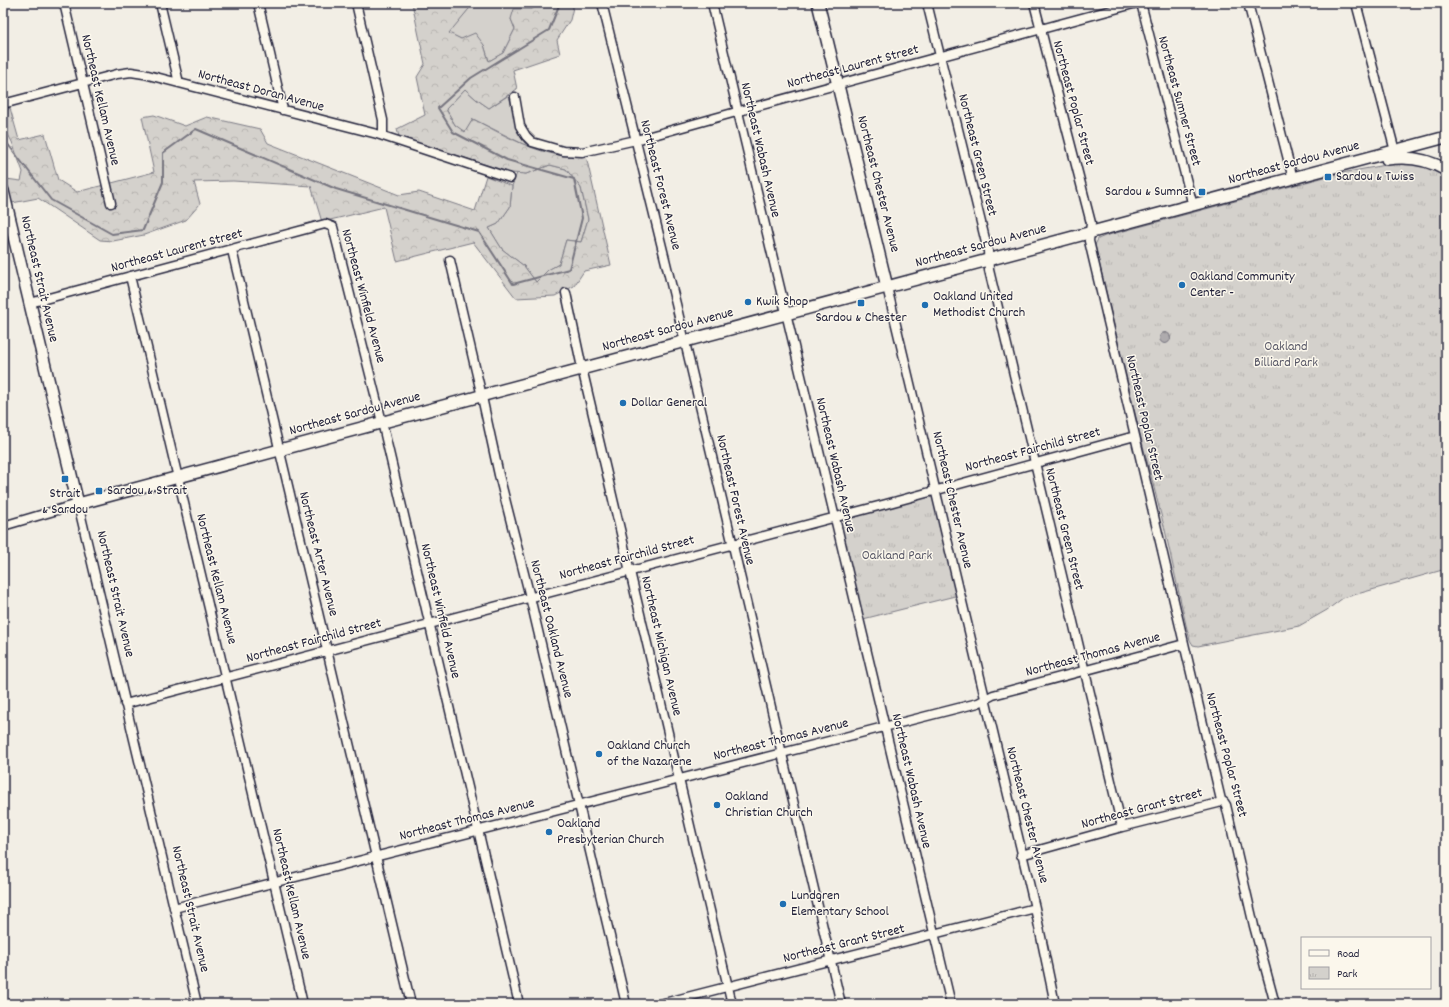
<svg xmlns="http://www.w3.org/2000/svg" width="1449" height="1007" font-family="Dekko,sans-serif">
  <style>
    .grass { fill: #d4d1cc; stroke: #7b7a84 }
    .forest { fill: url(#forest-crowns); stroke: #7b7a84 }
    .park { fill: url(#park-tufts); stroke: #7b7a84 }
    .water { fill: url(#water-ripples); stroke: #76747f }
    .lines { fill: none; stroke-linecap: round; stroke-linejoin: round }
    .stream { stroke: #76747f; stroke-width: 2 }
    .street-casing { stroke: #22223b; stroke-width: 11 }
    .secondary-casing { stroke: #22223b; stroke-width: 14 }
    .street { stroke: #fbf7ec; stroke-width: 8 }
    .secondary { stroke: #fbf7ec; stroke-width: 11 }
    .poi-dot { fill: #1f6fb2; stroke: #fbf7ec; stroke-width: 1.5 }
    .labels { text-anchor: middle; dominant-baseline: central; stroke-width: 3; stroke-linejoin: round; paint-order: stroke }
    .street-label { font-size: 14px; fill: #22223b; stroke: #fbf7ec }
    .poi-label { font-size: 14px; fill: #22223b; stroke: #fbf7ec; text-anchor: start }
    .park-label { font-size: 14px; fill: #575766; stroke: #fbf7ec }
  </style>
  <defs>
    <pattern id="forest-crowns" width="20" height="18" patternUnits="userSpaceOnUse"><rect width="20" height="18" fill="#d4d1cc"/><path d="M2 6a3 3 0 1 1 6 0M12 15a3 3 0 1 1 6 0" fill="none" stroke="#b6b3b0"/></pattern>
    <pattern id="park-tufts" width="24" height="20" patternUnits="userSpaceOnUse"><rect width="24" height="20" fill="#d4d1cc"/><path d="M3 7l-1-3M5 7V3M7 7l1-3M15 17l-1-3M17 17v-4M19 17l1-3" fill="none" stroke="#b6b3b0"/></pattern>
    <pattern id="water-ripples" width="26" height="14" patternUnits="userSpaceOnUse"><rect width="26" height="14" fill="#aeabad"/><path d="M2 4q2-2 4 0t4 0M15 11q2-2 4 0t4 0" fill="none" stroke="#8d8b8e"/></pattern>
  </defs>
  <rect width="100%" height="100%" fill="#f2eee5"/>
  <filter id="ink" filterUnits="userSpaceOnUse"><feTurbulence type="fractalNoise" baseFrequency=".025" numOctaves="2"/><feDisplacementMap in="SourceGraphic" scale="8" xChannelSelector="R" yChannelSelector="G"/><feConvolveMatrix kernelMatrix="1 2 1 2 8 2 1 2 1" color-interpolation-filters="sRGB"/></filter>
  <g filter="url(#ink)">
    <path class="grass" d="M480,3H540L532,9L511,19L515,29L503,53L489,61L484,45L461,39L448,33L473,4Z
      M465,89L476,99L489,108L509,95L518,133L527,146L473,119L465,133L455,125L446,109Z
      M550,165L566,169L581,188L588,219L581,242L566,240L559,264L548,270L536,282L524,266L502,249L489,228L498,224L510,207L512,186L517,173L526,174Z"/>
    <path class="forest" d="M412,3H480L473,4L449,33L461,39L475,33L484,45L489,61L503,53L515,29L511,19L514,9H532L540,3H574L570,20L557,40L560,54L513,70L517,89L489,108L476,99L465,89L446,109L455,125L465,132L473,119C508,137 545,160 586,156L611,265L584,271L574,286L555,296L516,298L473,242L397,261L384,207L322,222L311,186L233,181L194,182L200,204L186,220L144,235L113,241L100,240L38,198L12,203L6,179L21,181L23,172L12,142L3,125V113L10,108L19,140L45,134L58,180L77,192L154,172L142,117L154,115L185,126L207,117L260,129L268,143L399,195L419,192L475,211L486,176L512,186L510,207L498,224L489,228L502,249L524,266L536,282L548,270L559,264L566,240L581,242L588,219L581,188L566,169L550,165L526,174L512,173L399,137L397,129L425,115L417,77L425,64Z"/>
    <path class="park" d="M1397,163C1414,164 1431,166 1446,175V569L1343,598L1327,610L1299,626L1198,646L1193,645L1190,640L1186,625L1165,530L1140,434L1095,245L1098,239L1105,236L1336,174Z
      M935,491L959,595L859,620L834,517Z"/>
    <path class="water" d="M1159.5 338a5.5 5.5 0 1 1 11 0a5.5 5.5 0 1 1-11 0Z"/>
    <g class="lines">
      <path class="stream" d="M3,138L51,200L112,234L143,230L163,182V153L196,129L336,189L479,232L513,284L569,269L582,218L574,179L507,160L453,132L438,108L471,78L549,30L560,3"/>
      <defs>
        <path id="street" d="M64,3L111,203
          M160,3L179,83
          M258,3L283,110
          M356,3L383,120V136
          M602,3L676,304L841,1004
          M712,3L951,1004
          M927,3L988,251L989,270C1032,456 1079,641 1122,827
          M1034,3L1091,223L1089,241L1221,800L1224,802L1226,805L1254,926L1275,1004
          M1141,3L1193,206
          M1248,3L1293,179
          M1356,3L1396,155
          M515,97L520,126L526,136L532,142L563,151L582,152L636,140L747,109L1137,3
          M3,104L117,74L131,72L144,74L377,134L510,178
          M232,250L411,1004
          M450,260L480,388L499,475L530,597L626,1004
          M130,276L303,1004
          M887,287L1035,908L1055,1004
          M566,293L582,368L732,1004
          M30,303L325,224L333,227L382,422L519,1004
          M3,526L78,504L197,1004
          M125,704L886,504L1135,436
          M1021,855L1122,827L1218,803L1221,800
          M174,908L978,703L993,695L1184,644
          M660,1004L1035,908"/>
        <path id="secondary" d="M818,3L887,287
          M1387,159C1408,156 1428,159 1446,170
          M3,191L78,504L1446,137"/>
      </defs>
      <use href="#street" class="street-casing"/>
      <use href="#secondary" class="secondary-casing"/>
      <use href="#street" class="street"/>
      <use href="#secondary" class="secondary"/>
    </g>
  </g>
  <g class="poi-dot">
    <rect x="1324" y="173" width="8" height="8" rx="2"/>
    <rect x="1198" y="188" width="8" height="8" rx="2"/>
    <circle cx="1182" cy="285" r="4"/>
    <circle cx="748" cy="302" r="4"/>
    <rect x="857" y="299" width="8" height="8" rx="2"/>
    <circle cx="925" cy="305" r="4"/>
    <circle cx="623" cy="403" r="4"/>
    <rect x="61" y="475" width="8" height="8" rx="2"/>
    <rect x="95" y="487" width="8" height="8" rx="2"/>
    <circle cx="599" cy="754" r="4"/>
    <circle cx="717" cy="805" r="4"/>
    <circle cx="549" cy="832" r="4"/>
    <circle cx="783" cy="904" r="4"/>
  </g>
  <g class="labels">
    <g class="street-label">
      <text transform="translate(853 67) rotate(-15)">Northeast Laurent Street</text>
      <text transform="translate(261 91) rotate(15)">Northeast Doran Avenue</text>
      <text transform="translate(100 100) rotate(77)">Northeast Kellam Avenue</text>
      <text transform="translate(1179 101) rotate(75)">Northeast Sumner Street</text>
      <text transform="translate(1073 103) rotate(75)">Northeast Poplar Street</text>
      <text transform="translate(760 150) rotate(77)">Northeast Wabash Avenue</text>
      <text transform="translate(977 155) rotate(76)">Northeast Green Street</text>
      <text transform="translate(1294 163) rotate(-15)">Northeast Sardou Avenue</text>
      <text transform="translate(878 184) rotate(76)">Northeast Chester Avenue</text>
      <text transform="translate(660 185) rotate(76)">Northeast Forest Avenue</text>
      <text transform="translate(981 246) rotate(-15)">Northeast Sardou Avenue</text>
      <text transform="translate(177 251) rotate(-15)">Northeast Laurent Street</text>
      <text transform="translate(39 279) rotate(77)">Northeast Strait Avenue</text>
      <text transform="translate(363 296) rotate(75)">Northeast Winfield Avenue</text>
      <text transform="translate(668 330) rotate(-15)">Northeast Sardou Avenue</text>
      <text transform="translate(355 414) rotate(-15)">Northeast Sardou Avenue</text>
      <text transform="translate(1144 418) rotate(77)">Northeast Poplar Street</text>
      <text transform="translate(1033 450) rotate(-15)">Northeast Fairchild Street</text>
      <text transform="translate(835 465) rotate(77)">Northeast Wabash Avenue</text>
      <text transform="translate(735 500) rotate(77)">Northeast Forest Avenue</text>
      <text transform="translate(952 500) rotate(77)">Northeast Chester Avenue</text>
      <text transform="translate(1064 529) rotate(76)">Northeast Green Street</text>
      <text transform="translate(318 554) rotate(76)">Northeast Arter Avenue</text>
      <text transform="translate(627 558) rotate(-15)">Northeast Fairchild Street</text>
      <text transform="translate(216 579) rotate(76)">Northeast Kellam Avenue</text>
      <text transform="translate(115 594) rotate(77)">Northeast Strait Avenue</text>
      <text transform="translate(440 611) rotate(77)">Northeast Winfield Avenue</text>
      <text transform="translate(551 629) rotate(76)">Northeast Oakland Avenue</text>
      <text transform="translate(314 641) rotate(-15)">Northeast Fairchild Street</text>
      <text transform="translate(661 646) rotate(77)">Northeast Michigan Avenue</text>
      <text transform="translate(1093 655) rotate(-15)">Northeast Thomas Avenue</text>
      <text transform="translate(781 740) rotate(-14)">Northeast Thomas Avenue</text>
      <text transform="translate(1226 755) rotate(75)">Northeast Poplar Street</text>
      <text transform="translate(911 781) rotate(77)">Northeast Wabash Avenue</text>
      <text transform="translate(1142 809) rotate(-15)">Northeast Grant Street</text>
      <text transform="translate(1027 815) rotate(76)">Northeast Chester Avenue</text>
      <text transform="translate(467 820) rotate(-14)">Northeast Thomas Avenue</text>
      <text transform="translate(291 894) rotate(77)">Northeast Kellam Avenue</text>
      <text transform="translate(190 909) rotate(77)">Northeast Strait Avenue</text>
      <text transform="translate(844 944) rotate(-14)">Northeast Grant Street</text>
    </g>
    <g class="poi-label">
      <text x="1336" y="177">Sardou &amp; Twiss</text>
      <text x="1194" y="192" text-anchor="end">Sardou &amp; Sumner</text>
      <text x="1190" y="277">Oakland Community<tspan x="1190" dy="16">Center -</tspan></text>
      <text x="933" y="297">Oakland United<tspan x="933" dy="16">Methodist Church</tspan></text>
      <text x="756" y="302">Kwik Shop</text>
      <text x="861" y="318" text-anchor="middle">Sardou &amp; Chester</text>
      <text x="631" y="403">Dollar General</text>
      <text x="107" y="491">Sardou &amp; Strait</text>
      <text x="65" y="494" text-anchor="middle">Strait<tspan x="65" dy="16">&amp; Sardou</tspan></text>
      <text x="607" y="746">Oakland Church<tspan x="607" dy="16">of the Nazarene</tspan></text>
      <text x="725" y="797">Oakland<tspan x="725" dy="16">Christian Church</tspan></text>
      <text x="557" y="824">Oakland<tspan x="557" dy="16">Presbyterian Church</tspan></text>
      <text x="791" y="896">Lundgren<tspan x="791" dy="16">Elementary School</tspan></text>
    </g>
    <g class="park-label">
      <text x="1286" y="347">Oakland<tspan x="1286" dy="16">Billiard Park</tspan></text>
      <text x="897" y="556">Oakland Park</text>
    </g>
  </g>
  <rect width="1449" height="1007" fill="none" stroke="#fbf7ec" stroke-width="16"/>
  <rect x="8" y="8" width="1433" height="991" fill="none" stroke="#22223b" stroke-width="1.5" filter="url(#ink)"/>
  <rect x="1301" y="937" width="130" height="52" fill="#fbf7ec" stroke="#a4a2a5"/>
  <rect x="1309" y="950" width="20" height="6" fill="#fbf7ec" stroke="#a4a2a5"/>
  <text x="1337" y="957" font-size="12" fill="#22223b">Road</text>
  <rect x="1309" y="967" width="20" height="12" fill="url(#park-tufts)" stroke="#a4a2a5"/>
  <text x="1337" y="977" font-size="12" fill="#22223b">Park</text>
</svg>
